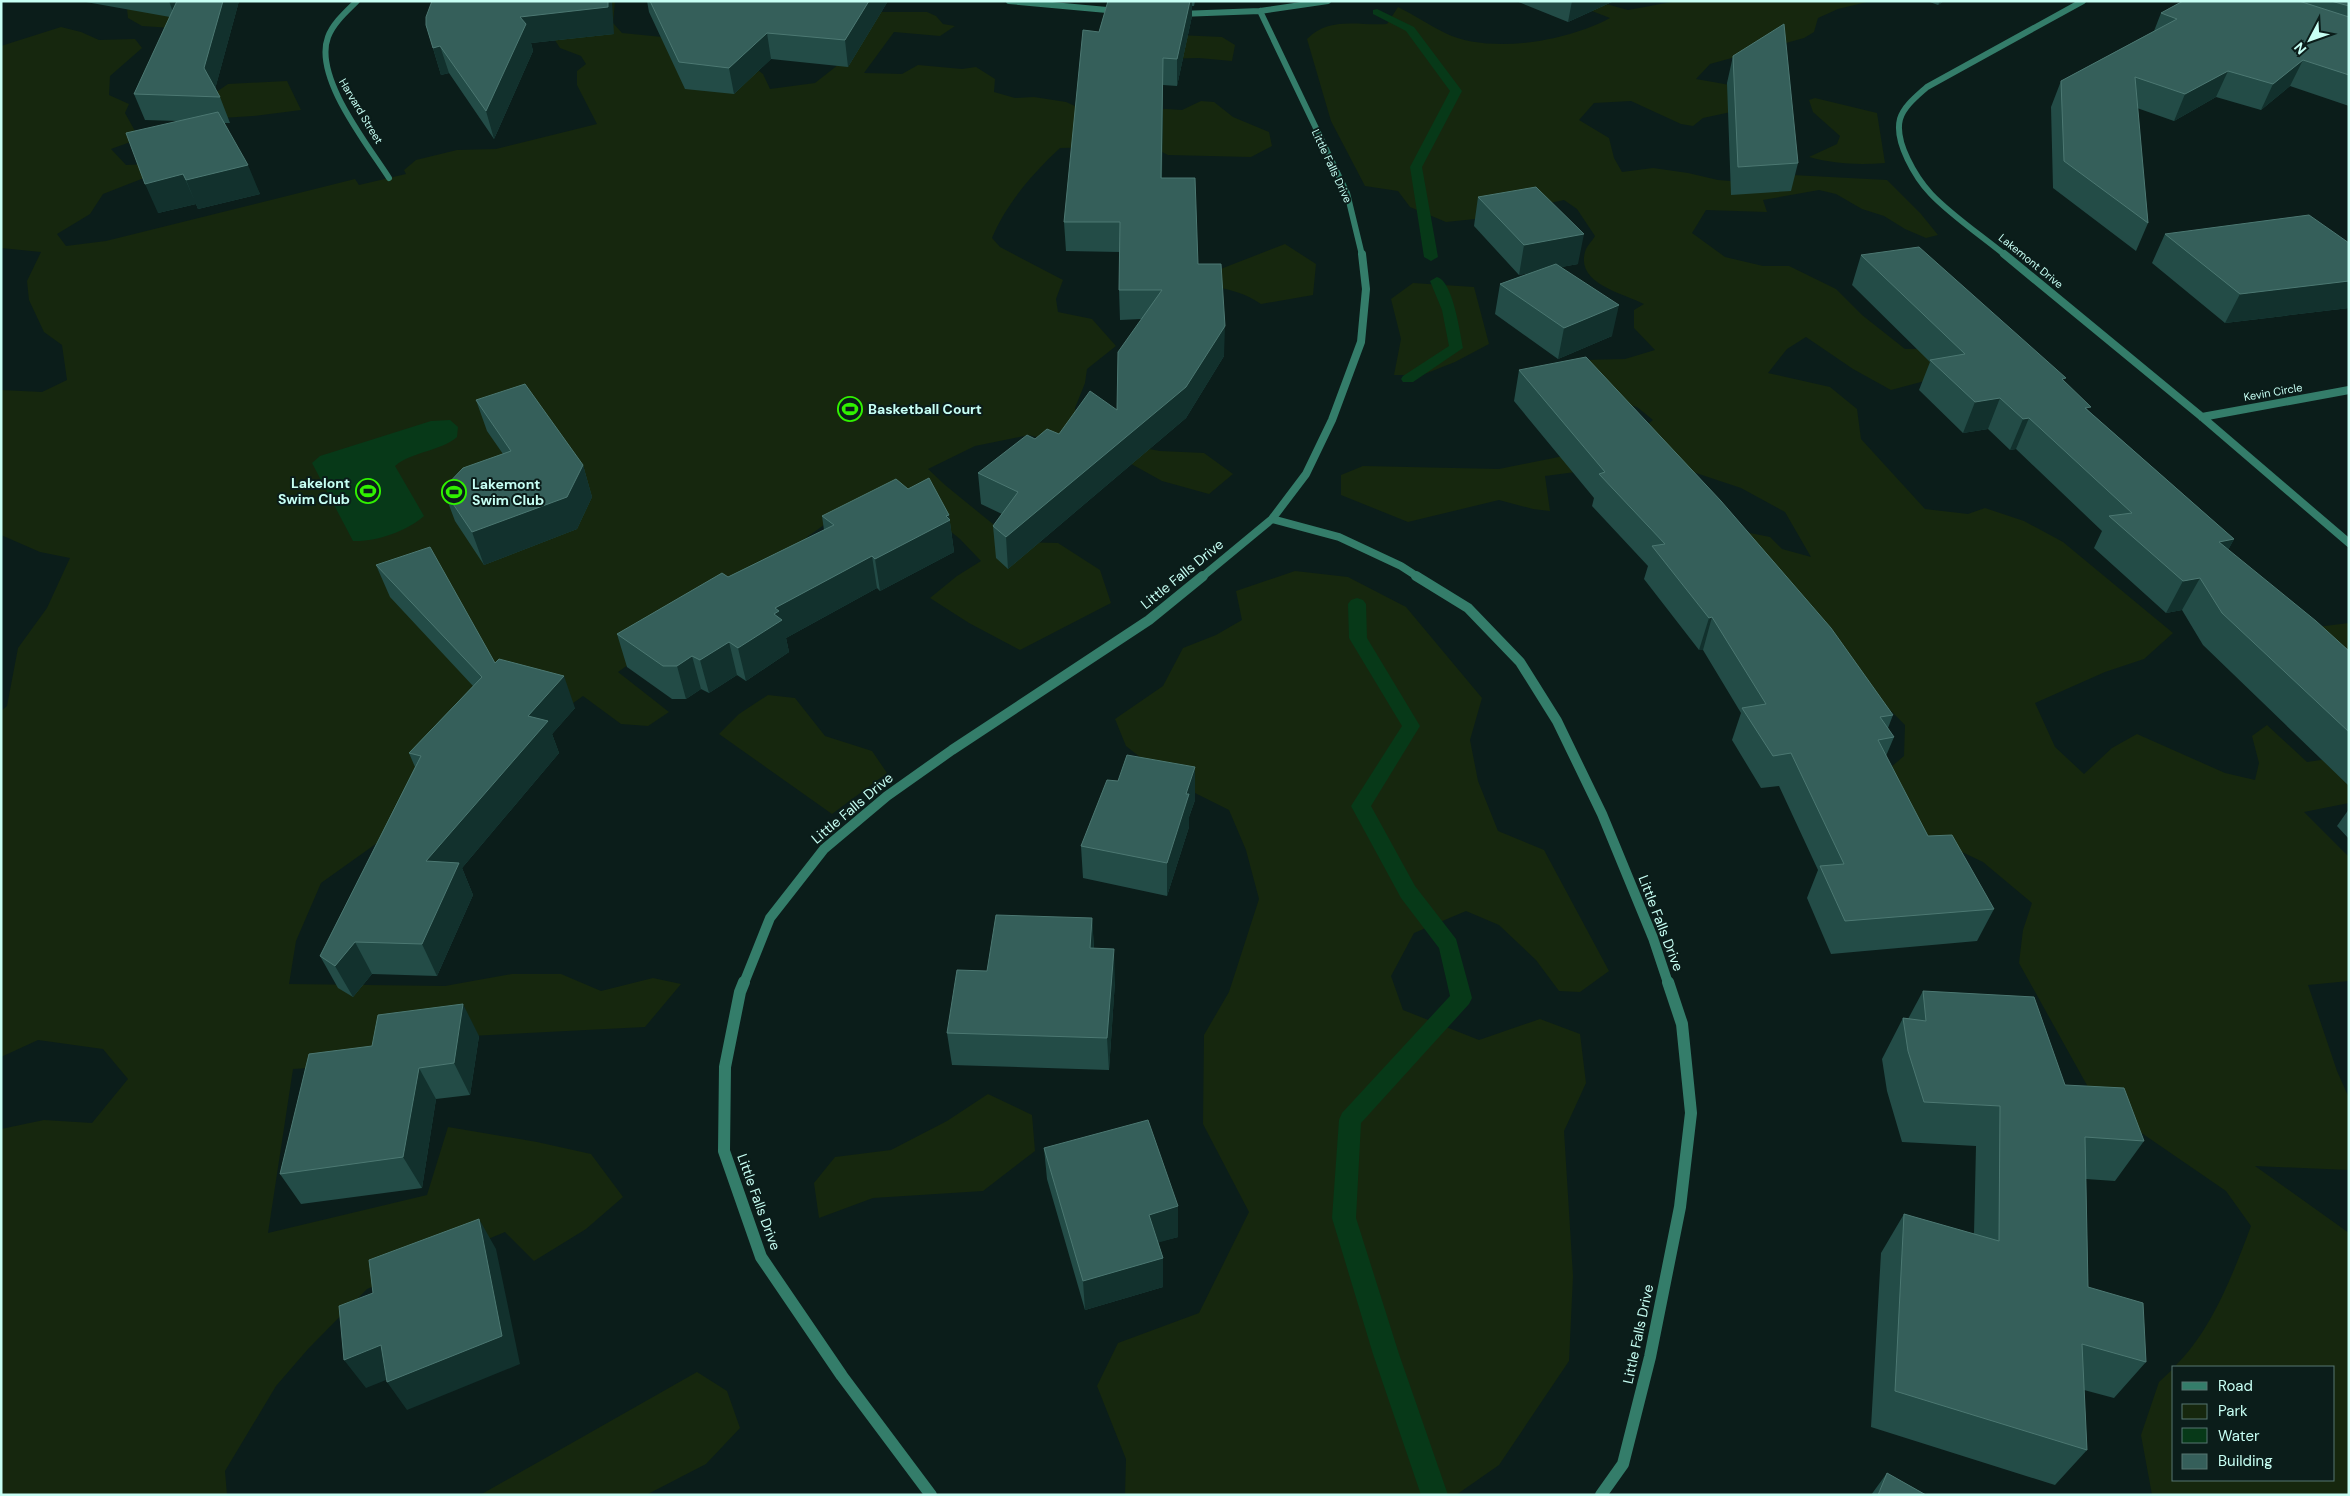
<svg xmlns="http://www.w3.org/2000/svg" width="2350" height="1496" font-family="'DM Sans',sans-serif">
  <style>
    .green { fill: #16270e }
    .water { fill: #073918 }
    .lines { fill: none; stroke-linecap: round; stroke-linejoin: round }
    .stream { fill: #073918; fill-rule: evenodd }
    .minor-far3 { stroke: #347d6a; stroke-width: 6 }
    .minor-far2 { stroke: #347d6a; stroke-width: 8 }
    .minor-far1 { stroke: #347d6a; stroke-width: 10 }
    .minor { stroke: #347d6a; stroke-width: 12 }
    .wall { fill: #234c47 }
    .shaded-wall { fill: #12312d }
    .building { fill: #355f5a; stroke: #4c7872 }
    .labels { text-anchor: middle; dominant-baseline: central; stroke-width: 4; stroke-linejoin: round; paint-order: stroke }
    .far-street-label { font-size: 11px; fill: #c7fff4; stroke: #0b1d1a }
    .poi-label { font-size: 14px; font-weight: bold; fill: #c7fff4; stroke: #0b1d1a; text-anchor: start }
    .street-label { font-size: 14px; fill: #c7fff4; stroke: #0b1d1a }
  </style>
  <rect width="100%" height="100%" fill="#0b1d1a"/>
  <path class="green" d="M575,1H615L613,23L622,33L723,43L763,74L770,89L815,83L848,57L860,12H927L936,16L943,24L955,26L940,36L894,32L864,73L902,74L918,65L962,69L976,67L995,79L994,92L1015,98L1034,97L1066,102L1084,110L1132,112L1166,109L1182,110L1201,101L1214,102L1233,117L1269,132L1272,146L1251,157L1168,155L1150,146L1060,148C1033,173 1006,204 992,238L1000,247L1063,280L1056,299L1058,312L1092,319L1116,346L1087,369L1085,383L1075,408L1079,436L1160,451L1204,453L1233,474L1209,494L1162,481L1126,461L1029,435L975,446L928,469L945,485L1015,542L1058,543L1100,570L1111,603L1020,650L969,623L930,598L957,576L981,561L960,539L925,511L841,513L807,537L809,558L725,596L618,672L669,712L648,726L621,724L583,696L321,883L296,941L289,984L445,986L512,974H561L601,991L653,978L681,984L645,1027L391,1040L358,1065L293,1069L268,1233L427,1195L448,1127L537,1142L591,1154L623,1197L586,1229L534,1261L505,1232L367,1289L308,1349L276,1386L225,1471L227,1495H1V1129L44,1120L92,1123L128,1079L103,1049L38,1040L1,1057V711L7,706L18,648L47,608L70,558L40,552L1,535V390L42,392L67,380L62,345L44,332L29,300L27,281L41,252L1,248V46L61,27L81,32L99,40L135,39L142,48L110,76L109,95L129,104L125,113L135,131L136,140L111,149L126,165L151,164L144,178L103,194L90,214L57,234L66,246L106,241L355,179L359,185L406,174L404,170L416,160L457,150L496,149L597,124L577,85V71L586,64L581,56L560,48L551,34Z
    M1566,1L1606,4L1628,10L1677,1L1867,2L1838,9L1818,18L1814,32L1804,38L1710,64L1696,79L1758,90L1731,112L1703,118L1693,126L1681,124L1631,101L1594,103L1579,120L1609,138L1614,158L1622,172L1653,168L1688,173L1718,180L1742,182L1773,174L1887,180L1921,214L1938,235L1926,238L1905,229L1884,216L1862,209L1836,194L1819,190L1763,200L1767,212L1706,210L1692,233L1725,257L1763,266H1789L1836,289L1862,315L1905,349H1958L1962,371L1891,390L1853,369L1806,337L1787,349L1768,373L1830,387L1857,409L1861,439L1925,509L1968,514L1985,508L2024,521L2063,542L2173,633L2144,659L2105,672L2035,703L2055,747L2084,774L2112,748L2137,734L2225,773L2255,780L2259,763L2252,736L2267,725L2307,762L2349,756V803L2304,812L2349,857V981L2308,985L2337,1071L2349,1098V1170L2255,1166L2349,1233V1495H2152L2141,1435L2159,1382L2174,1368V1480H2334V1367H2174C2211,1332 2233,1274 2251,1226L2226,1191L2143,1134L2088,1087L2019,963L2023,930L2032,903L1983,862L1899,822L1876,780L1904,756L1905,725L1775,594L1720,527L1770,537L1782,549L1811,557L1785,512L1741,488L1660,461L1545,476L1550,511L1533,509L1499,500L1408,522L1341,495V475L1363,466L1499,469L1623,444L1653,420L1637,407L1575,390L1583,360L1625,359L1655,350L1634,328V310L1644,304C1623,293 1576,284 1585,252C1586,247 1592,241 1595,236L1577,209L1564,200L1475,219L1446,222L1410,207L1398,191L1365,186L1331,121L1307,39C1330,16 1358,26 1387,24L1398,7C1414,15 1429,25 1445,33C1490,55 1568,41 1610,18Z
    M171,2L172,28L142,26L128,18L127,9Z
    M1156,34L1222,37L1235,45L1232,61L1199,58L1156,59Z
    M287,81L301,110L253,116L222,118L212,95L228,84Z
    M1815,98L1877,113L1885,163C1858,165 1834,164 1809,157L1837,144L1840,136L1813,112L1809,100Z
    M1285,244L1316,264L1313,295L1261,304C1245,293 1227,288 1207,286L1218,270Z
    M1413,283L1474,287L1489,344L1455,362L1422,375H1394L1401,339L1391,299Z
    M1295,571L1348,577L1406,607L1482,698L1470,740L1478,781L1498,831L1544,850L1609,971L1580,992L1559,991L1536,960L1499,925L1466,911L1414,933L1391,976L1403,1010L1479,1040L1540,1019L1580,1034L1586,1083L1564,1131L1573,1276L1569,1361L1499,1465L1456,1495H1125L1126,1459L1097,1386L1118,1343L1199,1313L1249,1212L1203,1124L1204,1035L1229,992L1259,899L1246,850L1229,810L1169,780L1126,746L1115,719L1163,686L1183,648L1216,635L1242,620L1236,591Z
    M2349,623V695L2283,631Z
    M768,695L795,698L825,736L872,751L887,773L832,814L719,734L739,714Z
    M988,1094L1032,1115L1035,1151L983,1191L873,1198L819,1218L814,1183L835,1157L891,1150L947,1121Z
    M697,1372L727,1391L740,1428L706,1464L646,1495H480Z"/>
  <path class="water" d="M450,420L458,427L457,437C439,452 413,451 395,466L424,516C407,531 376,542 353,541L312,463L320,456L431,421Z"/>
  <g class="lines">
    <path class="stream" d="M1377,9L1414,27L1462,91L1422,167L1438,257L1431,261L1424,257L1410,167L1450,91L1406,31L1373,14V10Z
      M1437,277C1453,281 1460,333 1463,348L1413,382H1403L1401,379L1403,376L1449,346L1442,310L1430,281Z
      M1357,598L1363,600L1366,604L1367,638L1420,726L1371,806L1415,886L1456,939L1472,998L1469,1004L1361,1123L1356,1218L1399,1354L1448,1495H1421L1373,1354L1332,1218L1339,1120L1342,1113L1450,996L1439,948L1401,898L1351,806L1402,726L1349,638L1348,604L1351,600Z"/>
    <path class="minor-far3" d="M357,1C347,11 333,23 328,37C313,77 368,145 389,178
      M1009,1L1118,11
      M1260,11L1347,193L1362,255
      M1180,14L1260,11L1328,1
      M2005,255C1982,236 1952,216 1931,194C1916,178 1894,142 1900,119C1904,106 1917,96 1927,87L2083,1"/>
    <path class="minor-far2" d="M2004,254L2202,417L2349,543
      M2202,417L2349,390
      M1272,519L1339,537L1401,566L1418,577
      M1202,577L1272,519L1306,474L1332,420L1361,342L1366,289L1362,254"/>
    <path class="minor-far1" d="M1416,576L1468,608L1520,662L1557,721L1602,814L1653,938L1668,983
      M744,983L770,918L824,849L887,796L952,750L1149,620L1203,576"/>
    <path class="minor" d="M744,982L740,992L725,1067L724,1151L761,1257L842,1376L931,1495
      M1601,1495L1623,1464L1650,1357L1680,1207L1691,1113L1682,1024L1668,982"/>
  </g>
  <path class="wall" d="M86,1H239L215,89L220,97L230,123H224L260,194L198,209L196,204L158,213L178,121L145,120L134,94L170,17L86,2Z
    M647,1H888L848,67L771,59L734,94L685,89L649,12Z
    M1108,1H1195L1194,6H1192V16L1177,86L1163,85L1162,178L1198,264L1224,356L1186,418L1008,569L996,558L993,526L1002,514L981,504L978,473L1035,439L1059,434L1117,410L1141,319L1120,320L1119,290L1120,252L1066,251L1064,222L1099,32Z
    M1516,1H1614L1568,22Z
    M1927,1H1944L1938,5Z
    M2183,1H2349V106L2290,86L2261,110L2216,97L2174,121L2137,108L2148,223L2136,251L2053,188L2051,107L2061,81L2154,31L2161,13Z
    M426,25L614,34L531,43L533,51L494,139L449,73L441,75Z
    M1733,56L1798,163L1791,191L1731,195L1727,83Z
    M1478,197L1578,264L1561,267L1612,336L1558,359L1495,314L1500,284L1533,272L1519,275L1474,226Z
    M2165,234L2349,243V308L2225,323L2152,263Z
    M1861,255L2064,382L2089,411L2234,539L2228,550L2349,651V786L2203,645L2182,610L2166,613L2094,548L2102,531L2016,449L2010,450L1988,429L1963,433L1919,390L1930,362L1852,285Z
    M1519,370L1893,715L1888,728L1894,737L1886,756L1928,836L1994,909L1977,941L1831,954L1807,898L1818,870L1779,786L1761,788L1732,740L1741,713L1703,650H1699L1644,579L1648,566L1592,506L1594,498L1514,401Z
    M476,400L583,465L592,497L577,529L484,565L455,521L443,489L503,454L487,431Z
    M908,489L949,515L954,552L880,591L877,588L786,638L789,652L746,681L737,675L709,693L701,689L686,699H672L627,667L617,634L728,577L824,530L822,516Z
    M376,565L495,663L575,708L552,734L559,753L462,868L473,895L437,976L372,974L353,997L338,988L320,956L415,767L409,753L473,686L390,597Z
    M1195,800L1189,817V827L1167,896L1083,878L1081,846Z
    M2349,809V839L2337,826Z
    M1092,918L1094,948L1115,981L1109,1070L952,1065L947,1033L987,971Z
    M1923,991L2065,1085L2144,1141L2115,1181L2086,1179L2088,1287L2146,1362L2114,1398L2084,1390L2087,1450L2055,1485L1871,1427L1881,1253L1904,1214L1974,1234L1976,1146L1902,1142L1887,1091L1882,1059L1903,1018L1908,1019Z
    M479,1036L470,1095L436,1099L422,1188L301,1204L280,1174L309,1054Z
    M1044,1148L1178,1206V1237L1158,1242L1163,1258V1287L1085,1310L1047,1179Z
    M1887,1473L1926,1495H1871Z"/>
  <path class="shaded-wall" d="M169,1H196L175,18Z
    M223,1H239L214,93L204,68Z
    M608,1H612L614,34L531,43L533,51L494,139L486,111L520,17Z
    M869,1H888L848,67L845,40Z
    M1190,1H1192V16L1177,86V59Z
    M1572,1H1614L1568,22Z
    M1940,1H1944L1938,5Z
    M767,33L771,59L734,94L729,68Z
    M440,46L449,73L441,75L433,48Z
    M1163,58V85L1161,207V178Z
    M2303,60L2290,86L2261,110L2273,84Z
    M2228,71L2216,97L2174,121L2185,94Z
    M248,165L260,194L198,209L186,180Z
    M183,174L196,204L158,213L145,184Z
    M1584,234L1578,264L1519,275L1524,245Z
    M2349,281V308L2225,323L2240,294Z
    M1619,305L1612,336L1558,359L1564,328Z
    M1225,326L1224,356L1186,418L1008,569L1006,537Z
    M2000,398L1988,429L1963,433L1975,402Z
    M2029,418L2016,449L2010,450L2023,419Z
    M583,465L592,497L577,529L484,565L472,532Z
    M949,515L954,552L880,591L875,559Z
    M2234,539L2217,571L2219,542Z
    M872,556L877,588L786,638L789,652L746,681L738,648L774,614L775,608Z
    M2200,578L2182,610L2166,613L2183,581Z
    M1712,617L1703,650H1699L1709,618Z
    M729,642L737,675L709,693L700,660Z
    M692,656L701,689L686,699L677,666Z
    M564,676L575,708L552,734L559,753L462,868L473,895L437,976L422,944L426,861L528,716Z
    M1195,767V800L1189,817V827L1167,896V863L1186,794Z
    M1092,918L1094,951L1090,948Z
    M355,942L372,974L353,997L335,966Z
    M1114,949L1115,981L1109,1070L1107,1038Z
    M463,1004L479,1036L470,1095L454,1063Z
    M419,1068L436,1099L422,1188L403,1157Z
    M1178,1206V1237L1150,1245L1149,1215Z
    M479,1219L496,1249L520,1364L407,1410L387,1382Z
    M1163,1258V1287L1085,1310L1083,1281Z
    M381,1345L401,1374L366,1388L344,1360Z"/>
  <path class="building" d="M177,1H223L204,68L220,97L134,94Z
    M432,1H608V7L520,17L526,24L486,111L440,46L433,48L426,25V17Z
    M650,1H869L845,40L767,33L729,68L679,62Z
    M1108,1H1190L1177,59L1163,58L1161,178H1195L1198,264H1221L1225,326L1186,387L1006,537L993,526L1018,492L978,473L1027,435L1035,439L1047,429L1059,434L1090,391L1117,410L1118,352L1162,290H1119L1120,222H1064L1083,30L1099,32Z
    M2183,1H2299L2349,17V75L2303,60L2273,84L2228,71L2185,94L2135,77L2148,223L2064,161L2061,81L2177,19L2161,13Z
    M2331,1H2349V6Z
    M1784,24L1798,163L1738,167L1733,56Z
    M218,112L248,165L186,180L183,174L145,184L126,133Z
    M1536,187L1584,234L1524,245L1478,197Z
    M2309,215L2349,243V281L2240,294L2165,234Z
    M1919,247L2066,378L2062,379L2091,407L2085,408L2234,539L2219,542L2316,621L2349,651V732L2222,613L2200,578L2183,581L2109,516L2132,513L2029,418L2023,419L2000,398L1975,402L1930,360L1965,354L1861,255Z
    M1556,264L1619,305L1564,328L1500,284Z
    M1586,357L1721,501L1831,628L1893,715L1880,717L1894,737L1878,740L1928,836L1952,835L1994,909L1845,921L1820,866L1844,864L1791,753L1773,756L1742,708L1766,704L1712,617L1709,618L1652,546L1665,544L1599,474L1605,472L1519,370Z
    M525,384L583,465L567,497L472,532L443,489L463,468L511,451L476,400Z
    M929,478L949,515L946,516L950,520L875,559L872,556L775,608L779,611L774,614L782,620L738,648L729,642L700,660L692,656L677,666H663L617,634L722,573L728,577L834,525L822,516L896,479L908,489Z
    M430,547L495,663L499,659L564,676L528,716L548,721L426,861L459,863L422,944L355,942L335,966L320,956L421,756L409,753L482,677L376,565Z
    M1127,755L1195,767L1186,794H1189L1167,863L1081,846L1107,780L1118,781Z
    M996,915L1092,918L1090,948L1114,949L1107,1038L947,1033L957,970L987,971Z
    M1923,991L2034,997L2065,1085L2124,1088L2144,1141L2085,1137L2088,1287L2143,1303L2146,1362L2082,1344L2087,1450L1895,1391L1904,1214L1999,1241L2000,1106L1924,1102L1908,1051L1903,1018L1926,1021Z
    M463,1004L454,1063L419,1068L403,1157L280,1174L309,1054L372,1046L378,1015Z
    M1148,1120L1178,1206L1149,1215L1163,1258L1083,1281L1044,1148Z
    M479,1219L502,1336L387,1382L381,1345L344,1360L339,1306L373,1293L369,1260Z
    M1887,1473L1926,1495H1878Z"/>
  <defs>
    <symbol id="stadium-ring" viewBox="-11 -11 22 22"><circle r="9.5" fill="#0b1d1a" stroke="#31f200" stroke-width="1.5"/><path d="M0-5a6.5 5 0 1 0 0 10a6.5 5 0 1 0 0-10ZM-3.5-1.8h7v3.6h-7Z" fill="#31f200"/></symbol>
  </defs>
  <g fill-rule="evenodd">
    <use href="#stadium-ring" x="836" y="395" width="28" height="28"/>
    <use href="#stadium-ring" x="354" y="477" width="28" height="28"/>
    <use href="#stadium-ring" x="440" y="478" width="28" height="28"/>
  </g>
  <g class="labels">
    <g class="far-street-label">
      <text transform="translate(361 111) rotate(59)">Harvard Street</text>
      <text transform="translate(1332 166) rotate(65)">Little Falls Drive</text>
      <text transform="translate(2031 261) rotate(39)">Lakemont Drive</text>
      <text transform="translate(2273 392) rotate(-10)">Kevin Circle</text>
    </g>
    <g class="poi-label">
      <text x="868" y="409">Basketball Court</text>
      <text x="350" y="483" text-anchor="end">Lakelont<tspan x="350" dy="16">Swim Club</tspan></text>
      <text x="472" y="484">Lakemont<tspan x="472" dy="16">Swim Club</tspan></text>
    </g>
    <g class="street-label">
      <text transform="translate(1182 574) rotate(-39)">Little Falls Drive</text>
      <text transform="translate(852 808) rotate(-40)">Little Falls Drive</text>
      <text transform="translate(1661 923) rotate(69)">Little Falls Drive</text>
      <text transform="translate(759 1202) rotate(70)">Little Falls Drive</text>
      <text transform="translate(1638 1334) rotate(-78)">Little Falls Drive</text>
    </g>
  </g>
  <rect width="2350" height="1496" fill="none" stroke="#c7fff4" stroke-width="5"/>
  <rect x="2172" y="1366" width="162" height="115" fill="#0b1d1a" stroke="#567771"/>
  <rect x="2182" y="1382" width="25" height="8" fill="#347d6a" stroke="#567771"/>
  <text x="2218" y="1391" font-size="15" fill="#c7fff4">Road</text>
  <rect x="2182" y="1404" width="25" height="15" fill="#16270e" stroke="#567771"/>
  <text x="2218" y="1416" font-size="15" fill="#c7fff4">Park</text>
  <rect x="2182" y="1428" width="25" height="15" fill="#073918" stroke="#567771"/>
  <text x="2218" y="1441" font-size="15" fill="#c7fff4">Water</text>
  <rect x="2182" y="1454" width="25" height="15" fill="#355f5a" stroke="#567771"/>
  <text x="2218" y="1466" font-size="15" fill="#c7fff4">Building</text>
  <g transform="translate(2310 40) rotate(229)" stroke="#0b1d1a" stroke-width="4" paint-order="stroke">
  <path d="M0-4L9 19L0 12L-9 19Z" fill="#c7fff4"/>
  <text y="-8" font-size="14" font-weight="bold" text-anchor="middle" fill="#c7fff4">N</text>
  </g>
</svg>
